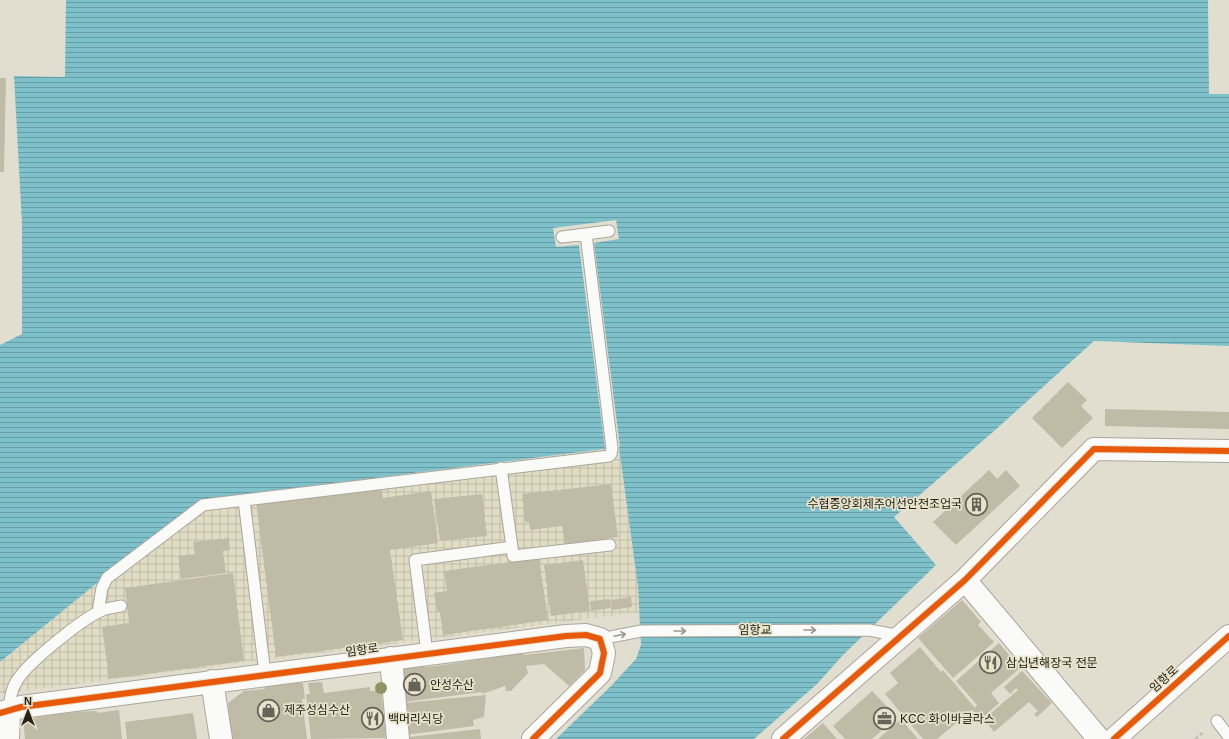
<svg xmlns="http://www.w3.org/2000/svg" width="1229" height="739" font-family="Arial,'Noto Sans KR',sans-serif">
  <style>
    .industrial { fill: url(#industrial-grid) }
    .water { fill: url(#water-rules) }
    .pier { fill: #e1ded0 }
    .building { fill: #c0bba7 }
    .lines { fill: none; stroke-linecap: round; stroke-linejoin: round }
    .lane-casing { stroke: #a9a69c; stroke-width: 13 }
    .street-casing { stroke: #a9a69c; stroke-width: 24 }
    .secondary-casing { stroke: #a9a69c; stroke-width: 24 }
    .path { stroke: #c2c0bc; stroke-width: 2.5; stroke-dasharray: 4 2; stroke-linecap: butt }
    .lane { stroke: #fafaf8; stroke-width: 11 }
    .street { stroke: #fafaf8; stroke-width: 22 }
    .secondary { stroke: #fafaf8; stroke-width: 22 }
    .cycleway-casing { stroke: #e7e2ca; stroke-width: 8 }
    .cycleway { stroke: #e8590c; stroke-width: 6 }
    .tree { fill: #8e9563 }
    .oneway { stroke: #9a9994 }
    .labels { text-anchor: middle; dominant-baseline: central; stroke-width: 3.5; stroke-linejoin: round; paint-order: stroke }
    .poi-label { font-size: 12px; fill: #24221a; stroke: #e7e2ca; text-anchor: start }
    .street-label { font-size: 12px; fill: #24221a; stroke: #e7e2ca }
  </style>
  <defs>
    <pattern id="industrial-grid" width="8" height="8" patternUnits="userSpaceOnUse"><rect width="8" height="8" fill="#e1dcc4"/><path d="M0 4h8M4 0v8" fill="none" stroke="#c1bca8"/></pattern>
    <pattern id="water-rules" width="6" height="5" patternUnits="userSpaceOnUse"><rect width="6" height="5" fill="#7ec1cb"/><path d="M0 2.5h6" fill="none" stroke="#679ca4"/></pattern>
  </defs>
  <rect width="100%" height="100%" fill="#e1ded0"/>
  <path class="industrial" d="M620,447L638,587L640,612L0,694V662L199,500Z"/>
  <path class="water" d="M66,0H1208L1209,94H1229V346L1094,341L993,432L894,517L936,565L843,655L817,684L754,739H556L611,686L636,659L641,645L638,587L619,447L199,500L0,662V345L22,334V224L14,76L65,77Z"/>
  <path class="pier" d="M616,220L619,239L594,243L620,447L605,448L579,245L556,247L553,228Z"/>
  <path class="building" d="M0,78H6L4,172H0Z
    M1068,382L1087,400L1081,406L1093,418L1062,448L1032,418Z
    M1105,409L1229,412V429L1105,426Z
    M989,470L997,479L1006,470L1020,486L956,545L933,522Z
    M611,484L618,537L565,544L562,526L530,530L529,522H525L522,494L557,490L559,493L558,490Z
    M381,485L383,498L431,491L438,543L390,550L403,640L276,657L256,502Z
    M482,494L487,536L440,541L434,499Z
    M229,538L230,550L223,551L226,573L181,579L178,556L195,554L193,542Z
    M539,558L548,620L443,635L440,612H437L434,593L447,591L444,571Z
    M583,560L590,611L551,616L544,565Z
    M233,573L244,661L109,679L102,627L129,623L125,588Z
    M631,597L632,607L612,610L611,600Z
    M610,599L611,608L591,611L590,601Z
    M962,600L981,622L978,625L994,642L953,678L918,638Z
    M999,643L1020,668L991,693L999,703L981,719L972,710L937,739H923L885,694L898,683L890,673L920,647L941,672L943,670L975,708L977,705L956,681Z
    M584,648L585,670L569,686L544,664L526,666L528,673L511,691H506L505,686L482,694V692L404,702L401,670L407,669V666L424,664V667L436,666L523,653L524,655Z
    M1022,671L1052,703L1037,717L1034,714L1038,711L1029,702L994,732L984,719L1018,690L1016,688L1010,694L1004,687Z
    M284,680L285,686L286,683H303L305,699H302L307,739H232L228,703L244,691L265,689L264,683Z
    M322,682L324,693L370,687V691L381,690L386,738L311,739L306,694H310L308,683Z
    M872,691L897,717L872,739H845L833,726Z
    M486,695L484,717L473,720L474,726L405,735L404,703Z
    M119,710L122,739H25L23,719L75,712L97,711V713Z
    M193,713L197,739H127L125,722Z
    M901,719L918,739H878Z
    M823,723L837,739H804Z
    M480,729L481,739H409V737Z"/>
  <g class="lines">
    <defs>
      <path id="lane" d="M562,237L609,231
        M244,500L265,674
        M512,547L513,556L610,545
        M98,612L102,588L107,578L203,505L609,456L611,454L612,448L586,234
        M600,639L641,631L869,630L901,636
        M427,653L415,560L512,547L501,468
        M9,711C10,699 11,689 18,679C29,662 84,617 103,610C108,608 115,607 121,606
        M1217,721L1229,737"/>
      <path id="street" d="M965,580L1099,739
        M391,658L398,739
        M212,681L221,739
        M0,713L21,707L566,636L586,635L600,639L604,653L600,673L533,739
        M8,739L9,711
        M783,739L965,580L1094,449L1229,451"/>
      <path id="secondary" d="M1114,739L1229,636"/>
    </defs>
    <use href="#lane" class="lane-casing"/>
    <use href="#street" class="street-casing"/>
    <use href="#secondary" class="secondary-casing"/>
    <path class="path" d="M1195,739L1204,732"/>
    <use href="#lane" class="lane"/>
    <use href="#street" class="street"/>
    <use href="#secondary" class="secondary"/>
    <defs>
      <path id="cycleway" d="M0,713L21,707L566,636L586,635L600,639L604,653L600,673L533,739
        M783,739L965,580L1094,449L1229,451
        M1114,739L1229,636"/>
    </defs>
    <use href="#cycleway" class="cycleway-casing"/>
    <use href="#cycleway" class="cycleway"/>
  </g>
  <circle class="tree" cx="381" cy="688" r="6"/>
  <defs><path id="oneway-shaft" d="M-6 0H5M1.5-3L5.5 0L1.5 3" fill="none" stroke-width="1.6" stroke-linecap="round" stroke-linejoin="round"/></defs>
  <g class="oneway">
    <use href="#oneway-shaft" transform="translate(810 630)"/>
    <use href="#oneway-shaft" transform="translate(680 631)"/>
    <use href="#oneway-shaft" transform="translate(620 635) rotate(-12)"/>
  </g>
  <defs>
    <symbol id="building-ring" viewBox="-11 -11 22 22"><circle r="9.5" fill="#e7e2ca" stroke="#66645a" stroke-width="1.5"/><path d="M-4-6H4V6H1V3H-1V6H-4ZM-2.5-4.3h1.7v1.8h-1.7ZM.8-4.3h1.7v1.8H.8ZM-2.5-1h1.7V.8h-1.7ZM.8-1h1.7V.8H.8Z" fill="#66645a"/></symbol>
    <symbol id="restaurant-ring" viewBox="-11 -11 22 22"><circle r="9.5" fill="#e7e2ca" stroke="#66645a" stroke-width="1.5"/><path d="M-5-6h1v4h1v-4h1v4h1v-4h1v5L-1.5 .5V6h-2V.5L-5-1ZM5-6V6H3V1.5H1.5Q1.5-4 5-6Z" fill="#66645a"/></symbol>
    <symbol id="shop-ring" viewBox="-11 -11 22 22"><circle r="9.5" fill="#e7e2ca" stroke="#66645a" stroke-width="1.5"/><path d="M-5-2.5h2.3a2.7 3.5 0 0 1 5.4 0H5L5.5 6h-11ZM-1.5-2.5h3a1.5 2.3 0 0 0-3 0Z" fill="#66645a"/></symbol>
    <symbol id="office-ring" viewBox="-11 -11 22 22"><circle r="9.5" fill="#e7e2ca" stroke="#66645a" stroke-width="1.5"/><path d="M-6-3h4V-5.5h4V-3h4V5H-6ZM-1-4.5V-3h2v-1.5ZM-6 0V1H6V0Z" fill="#66645a"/></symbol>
  </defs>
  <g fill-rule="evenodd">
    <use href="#building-ring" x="964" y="492" width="25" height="25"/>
    <use href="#restaurant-ring" x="978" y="650" width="25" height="25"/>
    <use href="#shop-ring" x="402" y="672" width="25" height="25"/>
    <use href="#shop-ring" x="256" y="698" width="25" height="25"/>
    <use href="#restaurant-ring" x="360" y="706" width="25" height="25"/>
    <use href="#office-ring" x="872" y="706" width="25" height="25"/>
  </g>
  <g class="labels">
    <g class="poi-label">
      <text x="962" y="504" text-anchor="end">수협중앙회제주어선안전조업국</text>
      <text x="1006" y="663">삼십년해장국 전문</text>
      <text x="430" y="685">안성수산</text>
      <text x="284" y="710">제주성심수산</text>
      <text x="388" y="719">백머리식당</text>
      <text x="900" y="719">KCC 화이바글라스</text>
    </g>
    <g class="street-label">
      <text x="755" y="630">임항교</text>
      <text transform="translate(362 650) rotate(-8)">임항로</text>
      <text transform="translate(1164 679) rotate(-42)">임항로</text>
    </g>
  </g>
  <g transform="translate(28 711)" stroke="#e7e2ca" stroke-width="3" paint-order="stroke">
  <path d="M0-3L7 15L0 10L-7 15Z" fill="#24221a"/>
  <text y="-6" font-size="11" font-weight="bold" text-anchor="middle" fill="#24221a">N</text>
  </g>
</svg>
